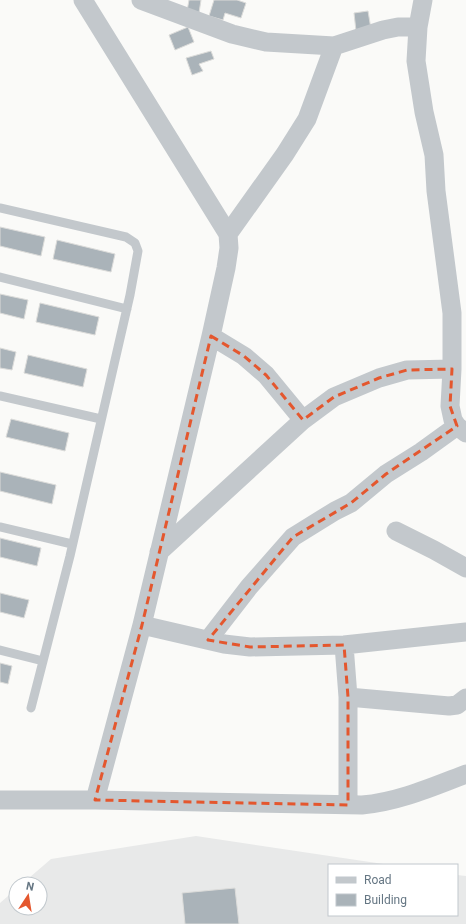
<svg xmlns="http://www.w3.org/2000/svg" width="466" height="924" font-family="Roboto,sans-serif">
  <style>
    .built { fill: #e8e9e9 }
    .building { fill: #aab3b9; stroke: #dcdcda }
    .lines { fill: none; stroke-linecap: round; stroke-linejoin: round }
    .service { stroke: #c3c8cc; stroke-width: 9 }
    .minor { stroke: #c3c8cc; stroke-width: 19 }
    .marked { fill: none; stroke: #e4572e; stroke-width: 3; stroke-dasharray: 8 5; stroke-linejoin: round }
  </style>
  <rect width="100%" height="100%" fill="#fafaf8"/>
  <path class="built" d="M196,836L390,865H329V915H457V875L466,876V924H0V903L16,889V908H40V884H22L51,859Z"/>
  <path class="building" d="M189,0H201L199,13L187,11Z
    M214,0H237L246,3L241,18L225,13L223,20L209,16Z
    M368,11L371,29L356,31L354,13Z
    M188,27L194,42L175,50L169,35Z
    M211,51L214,59L199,64L203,71L192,75L186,58Z
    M0,227L45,237L41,256L0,246Z
    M57,240L115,254L111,272L53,259Z
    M0,294L28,300L24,319L0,313Z
    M40,303L99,317L95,335L36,322Z
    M0,348L16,352L12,370L0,368Z
    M28,355L87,369L83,387L24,373Z
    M11,419L69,433L65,451L6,437Z
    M0,472L56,485L52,504L0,491Z
    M0,538L41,548L37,566L0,557Z
    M0,593L29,600L24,618L0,612Z
    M0,663L12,666L8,684L0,682Z
    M235,888L239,924H185L182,893Z"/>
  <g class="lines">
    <path class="service" d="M0,208L126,237L135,243L138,251L130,295L70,556L31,708
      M0,277L127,309
      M0,396L101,419
      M0,527L72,544
      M0,650L43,661"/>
    <path class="minor" d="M83,0L228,234L229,248L226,268L211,336L142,625L95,800
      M141,0L232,34L266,42L334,46L383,30L398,27H418
      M423,0L418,27L416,61L424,112L434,155L436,191L452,313V369L450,406L453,420L457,426L466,433
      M228,234L285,154L307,119L334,46
      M303,420L334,397L379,378L407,370L452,369
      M396,531L434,550L466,568
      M159,552L303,420L266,375L244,356L211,336
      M142,625L224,644L250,647L344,645L466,632
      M208,640L249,587L293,537L335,511L351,503L386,474L421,452L457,426
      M344,645L348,697V805
      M348,697L449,706L457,705L466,698
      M0,800H95L362,805C398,802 432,787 466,774"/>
  </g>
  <path class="marked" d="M211,336L244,356L266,375L303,420L334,397L379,378L407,370L452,369L450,406L457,426L386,474L351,503L293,537L208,640L250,647L344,645L348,697V805L95,800L142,625Z"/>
  <rect x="328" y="864" width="130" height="52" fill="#ffffff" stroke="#c1c8cd"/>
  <rect x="336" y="877" width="20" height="6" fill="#c3c8cc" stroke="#c1c8cd"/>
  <text x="364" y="884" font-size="12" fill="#657683">Road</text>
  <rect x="336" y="894" width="20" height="12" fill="#aab3b9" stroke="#c1c8cd"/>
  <text x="364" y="904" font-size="12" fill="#657683">Building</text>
  <g transform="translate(28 896) rotate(12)"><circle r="19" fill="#ffffff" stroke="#c1c8cd"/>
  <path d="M0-3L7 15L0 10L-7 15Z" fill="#e4572e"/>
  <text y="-6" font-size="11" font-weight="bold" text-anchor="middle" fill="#657683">N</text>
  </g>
</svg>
